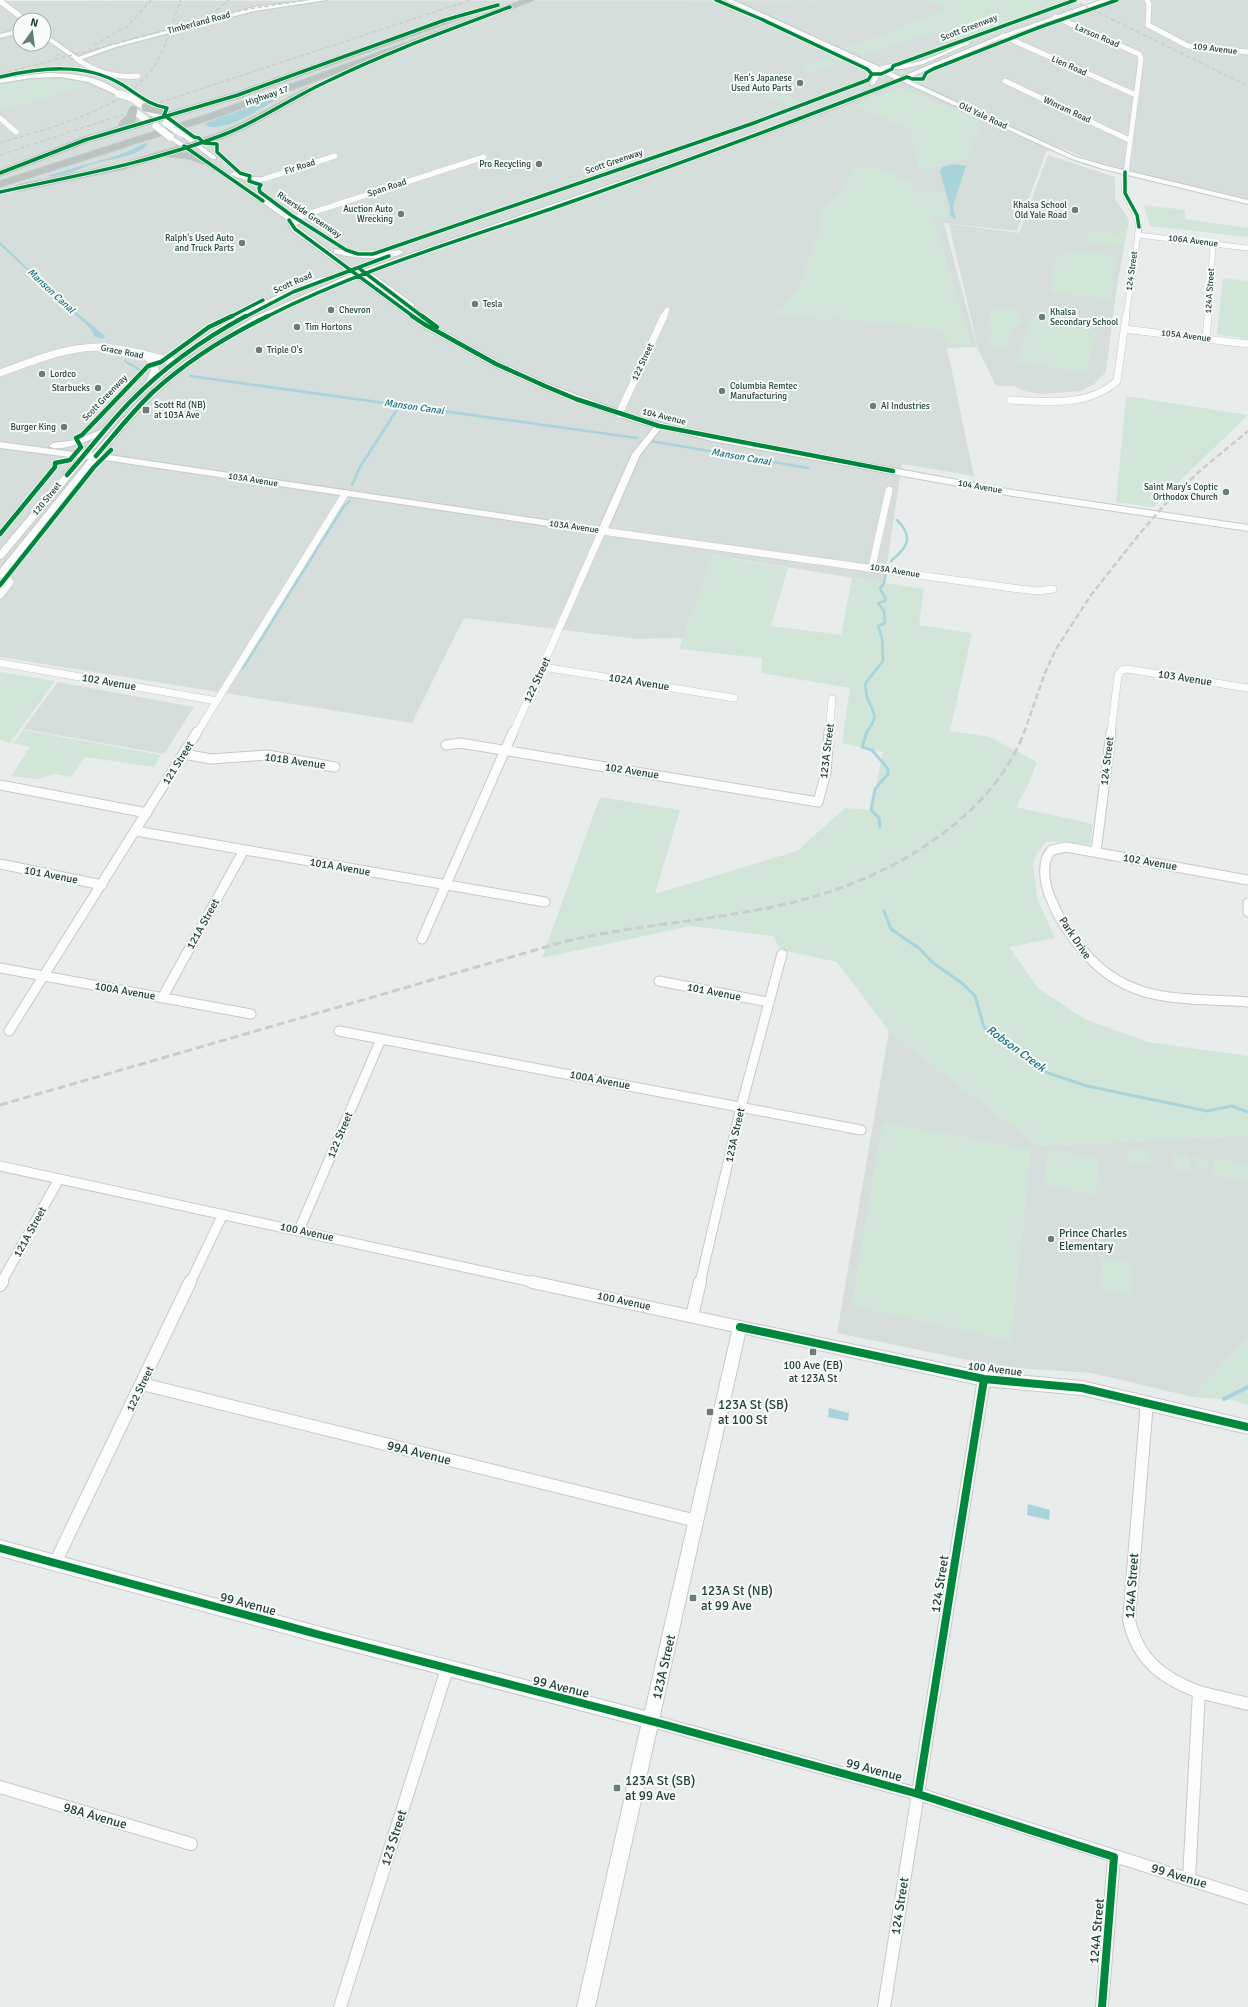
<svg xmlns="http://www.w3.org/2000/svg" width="1248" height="2007" font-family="Signika,sans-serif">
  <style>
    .built { fill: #d6dedb; fill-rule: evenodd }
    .green { fill: #d1e6d8 }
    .water { fill: #a9d4db }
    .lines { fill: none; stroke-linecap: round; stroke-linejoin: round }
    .stream-far2 { stroke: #a9d4db; stroke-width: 2.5 }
    .stream-far1 { stroke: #a9d4db; stroke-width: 3 }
    .stream { stroke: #a9d4db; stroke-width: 4 }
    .street-far3-casing { stroke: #c5cac8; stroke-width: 6 }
    .street-far2-casing { stroke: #c5cac8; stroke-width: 8 }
    .street-far1-casing { stroke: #c5cac8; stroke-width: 11 }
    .street-casing { stroke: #c5cac8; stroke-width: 14 }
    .secondary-casing { stroke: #c3cbc8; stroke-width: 2 }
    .highway-casing { stroke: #c3ccc9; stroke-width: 2 }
    .street-far3 { stroke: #fcfcfc; stroke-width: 5 }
    .street-far2 { stroke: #fcfcfc; stroke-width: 7 }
    .street-far1 { stroke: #fcfcfc; stroke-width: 9 }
    .street { stroke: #fcfcfc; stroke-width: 12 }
    .secondary { fill: #fcfcfc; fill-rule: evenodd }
    .highway { fill: #bcc4c2; fill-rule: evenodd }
    .rail-far2 { stroke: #c9cdcc; stroke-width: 1.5; stroke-dasharray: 4.5 2.5; stroke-linecap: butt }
    .rail-far1 { stroke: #c9cdcc; stroke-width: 2.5; stroke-dasharray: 6 3; stroke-linecap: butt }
    .rail { stroke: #c9cdcc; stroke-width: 3; stroke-dasharray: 8 4; stroke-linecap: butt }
    .secondary-bridge-casing { stroke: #c3cbc8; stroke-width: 8; stroke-linecap: butt }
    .highway-bridge-casing { stroke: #c3ccc9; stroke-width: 10; stroke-linecap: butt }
    .secondary-bridge { stroke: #fcfcfc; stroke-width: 7 }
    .highway-bridge { stroke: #bcc4c2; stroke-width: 9 }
    .cycleway-far2-casing { stroke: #f7fbf9; stroke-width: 5 }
    .cycleway-far1-casing { stroke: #f7fbf9; stroke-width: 6 }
    .cycleway-casing { stroke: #f7fbf9; stroke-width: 10 }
    .cycleway-far2 { stroke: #00873e; stroke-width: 3.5 }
    .cycleway-far1 { stroke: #00873e; stroke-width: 4.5 }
    .cycleway { stroke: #00873e; stroke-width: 8 }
    .poi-dot { fill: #697e78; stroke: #f7fbf9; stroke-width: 1.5 }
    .labels { text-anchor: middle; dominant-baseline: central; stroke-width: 4; stroke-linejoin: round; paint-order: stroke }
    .far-street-label { font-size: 9px; fill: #24423a; stroke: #f7fbf9 }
    .far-poi-label { font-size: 9px; fill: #24423a; stroke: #f7fbf9; text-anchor: start }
    .far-water-label { font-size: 10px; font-style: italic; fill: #1c6f80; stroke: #f7fbf9 }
    .street-label { font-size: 11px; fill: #24423a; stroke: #f7fbf9 }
    .poi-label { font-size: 11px; fill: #24423a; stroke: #f7fbf9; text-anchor: start }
    .water-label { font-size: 12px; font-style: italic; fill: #1c6f80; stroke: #f7fbf9 }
    .near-poi-label { font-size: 13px; fill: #24423a; stroke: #f7fbf9; text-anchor: start }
    .near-street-label { font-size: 13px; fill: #24423a; stroke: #f7fbf9 }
  </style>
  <rect width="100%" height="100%" fill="#e8edeb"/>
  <path class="built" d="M1069,0L1091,10L1120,0H1248V200L1095,162L1059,147L1046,152L1017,231L944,223L977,347L947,348L974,476L902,464L884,583L713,555L683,638L637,639L464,618L412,723L0,657V1ZM20,20H44V44H20Z
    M1048,155L1115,177V199L1129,220L1117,286L1106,372L1094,384L1081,391L1040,394L1024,391L1014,386H996L978,349L949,224L1019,233Z
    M58,682L194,707L164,754L23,729Z
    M889,1031L1039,1146L1248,1135V1338L1193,1397L1091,1373L1002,1367L837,1333Z"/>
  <path class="green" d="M926,0H1062L1065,1L969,36L955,30L937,31L861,55L845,48L886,34L946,9Z
    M833,56L843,61L812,72L801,67Z
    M40,79L77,81L90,85L0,111V85Z
    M760,82L801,103L789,107L747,86Z
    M897,89H906L981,121L969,157L938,167L919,168L911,130L855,105Z
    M855,168H881L910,183L913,193H942L948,217L933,216L972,345L949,344L942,330L835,318L828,320L772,313L782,307L800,286L819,232L820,210L838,194Z
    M1144,205L1185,210V219L1248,228V237L1150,226Z
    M1121,225L1127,226L1124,246L1088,242L1086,241L1089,230L1118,235Z
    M1065,250L1117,256L1111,299L1050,292L1057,256L1063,257Z
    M1223,278L1248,281V339L1217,334Z
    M992,308L1018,311V317H1021L1020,325H1016V329L1011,330L1007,349L988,346L992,328L987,326Z
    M1034,311L1100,322L1085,373L1016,362Z
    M1126,396L1248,415L1153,507L1116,502Z
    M712,555L788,568L771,626L841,635L852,578L924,589L919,625L972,633L950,731L990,737L1037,762L1028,785L1016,807L1093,824L1090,845L1064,841L1046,842L1038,852L1033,864L1037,898L1055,938L1009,947L1039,989L1085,1019L1148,1042L1248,1056V1135L1039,1146L889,1031L837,962L781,950L773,936L691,926L542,958L600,797L680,810L655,894L797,851L845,808L871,810L883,752L842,743L850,688L761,673L762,658L679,649Z
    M0,672L55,681L10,743L0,740Z
    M23,730L161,755L154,767L85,757L71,777L54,774L38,779L11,776L30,747L13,743Z
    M883,1122L1031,1150L1011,1341L851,1306Z
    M1048,1149L1099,1159L1096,1195L1044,1184Z
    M1127,1149L1149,1151L1150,1165L1128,1163Z
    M1171,1155L1189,1156L1192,1172L1174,1171Z
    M1197,1157L1206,1159L1209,1167L1207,1170L1195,1166L1194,1159Z
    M1213,1158L1248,1165V1182L1213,1175Z
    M1102,1258L1133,1264L1131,1295L1100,1289Z
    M1248,1338V1405L1232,1400L1193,1397Z"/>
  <path class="water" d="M277,97L279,98C263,107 222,135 205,125L206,123Z
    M146,143L148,144C141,155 113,159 100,162C83,166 65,178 47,176L119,155Z
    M955,164L966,166L953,206L956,220L950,215V207L940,172L942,167Z
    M0,242L65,303L105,336L103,339L95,337L91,329L0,245Z
    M829,1408L849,1413L848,1421L828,1417Z
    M1028,1504L1050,1510L1049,1520L1027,1515Z"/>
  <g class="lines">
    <path class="stream-far2" d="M125,361L140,370
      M190,376L637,438
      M651,441L808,468
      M352,485L360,467L400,405
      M891,561C908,547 914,537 897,520
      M243,668L344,506L350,501
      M866,733C880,714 874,716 867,697C866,693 866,688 865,684L883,661L882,638L878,626L885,623L884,611L878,603L885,601V597L880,589L884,583L886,573"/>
    <path class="stream-far1" d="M867,732L862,747L872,750L888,769V774L875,789L871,810L879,818L880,827
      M884,911L891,929L920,949L932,962L963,984L975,996L984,1027L1025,1059L1048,1073L1087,1086L1207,1111L1232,1106L1248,1112"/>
    <path class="stream" d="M1224,1399L1248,1387"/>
    <defs>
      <path id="street-far3" d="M1147,0L1149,4L1148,25L1188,46L1248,52
        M0,1L25,20
        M1055,17L1139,54L1141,59L1124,188C1127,203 1136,212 1139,227L1126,317
        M1003,36L1136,95
        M77,59C95,72 116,78 138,76
        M1005,81L1129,140
        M0,118L16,132
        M264,179L335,156
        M289,220L484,157
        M1137,235L1248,248
        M664,317L667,310
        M1208,317L1213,244"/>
      <path id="street-far2" d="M1124,329L1248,344
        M1206,339L1208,316
        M0,373C33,361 67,346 103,347C124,348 154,357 175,362
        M1010,400C1046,402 1088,407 1117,381L1126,316
        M619,414L664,316
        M872,567L889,490
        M0,595L10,582L2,573
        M0,663L217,701
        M543,667L734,698
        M197,733L345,494
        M513,733L602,531L1012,588L1037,591L1053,589
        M829,733L832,699
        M1111,733L1118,675L1122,670L1127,669L1248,688"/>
      <path id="street-far1" d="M446,745L460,743L818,802L826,773L829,732
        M184,754L211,759L267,755L335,767
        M0,785L147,813
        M136,831L545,902
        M1096,852L1111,732
        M0,864L102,885
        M1248,880L1066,847L1052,850C1040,861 1045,886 1051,899C1058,917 1069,934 1081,948C1127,1006 1182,997 1248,1002
        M1248,903V912
        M422,939L513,732
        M0,968L251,1014
        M659,981L768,1002
        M162,998L244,850
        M9,1031L197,732
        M339,1031L861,1130
        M0,1166L537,1283
        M299,1230L381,1039
        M1,1283L59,1179
        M190,1283L223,1214
        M700,1283L741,1107L782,954"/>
      <path id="street" d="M532,1282L740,1327
        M0,1285L2,1282
        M692,1316L700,1282
        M142,1384L697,1521
        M1147,1402L1129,1620C1138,1660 1162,1678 1199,1692L1189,1879
        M55,1563L190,1282
        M1199,1692L1248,1704
        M652,1721L918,1794L1248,1898
        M0,1787L191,1844
        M340,2007L447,1669
        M884,2007L984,1379
        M1102,2007L1114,1857"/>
      <path id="secondary" d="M310,0H327L254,11L116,47L77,61L44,38V33L78,57L112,45L254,7Z
        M725,0H733L880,67C885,63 905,64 914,63C931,59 949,49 966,42L971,43L923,64L902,69H884L901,77L1001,35L1101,0H1110L1005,37L906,79L1076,157L1107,166L1248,200V204L1103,169L1072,159L901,81L838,107L751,139L370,272L414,304V308H408L362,275L427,322L499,362L548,384L640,418L712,435L1013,490L1248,525V531L1013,496L712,441L661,428L640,455L607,531L602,534L98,459L3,577L0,578V569L89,459H86L3,558L0,559V550L78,458L0,448V442L81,453L94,438C86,442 56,453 49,446L53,443L77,440L102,429L121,406L146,382L151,370L148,363L141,356L142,354H148L156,362L159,371C201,335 251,305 304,284C310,282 319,276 327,277V281C252,310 184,351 128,409C115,423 103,439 91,453H93L134,406L158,383L184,362L254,317L351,274L292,231L286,219L168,138V136H172L299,221L300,223L296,225L298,227L358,272L359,271L356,268L357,266H363L366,269L747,137L834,105L895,79L878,71L880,74L875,84L870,85L874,74L867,66ZM356,277L421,326L493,366L542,388L634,422L654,427L632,454L599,528L102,454C122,431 141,407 164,387C219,337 288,306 356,277Z
        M20,29V33L0,38V34Z
        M47,73C71,73 103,76 122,94L117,95L88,82L61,77L31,78L0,83V79Z
        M179,132H183L216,157V159H212L179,134Z
        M234,172L251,177H264L268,179C258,186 242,179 232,175L230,174Z
        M334,249L368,254L400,250L404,252C391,262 350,258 334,253Z
        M740,1321L984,1372L1082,1381L1248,1420V1434L1082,1395L984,1386L745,1334L595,2007H577L641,1726L324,1644L0,1556V1540L324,1628L645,1711L733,1327L735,1323Z"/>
      <path id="highway" d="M523,0H534L215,118L0,187V181L209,114Z
        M465,12L469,14L468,16L241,97L88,142L0,176V170L82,138L235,93Z
        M307,88L311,91L310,93L250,126L223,138L176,153H192L209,160V164H203L190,159L165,156L123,169L18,191L13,188L18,185L121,164L217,134L244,122Z"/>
    </defs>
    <use href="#street-far3" class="street-far3-casing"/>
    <use href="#street-far2" class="street-far2-casing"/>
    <use href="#street-far1" class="street-far1-casing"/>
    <use href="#street" class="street-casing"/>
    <use href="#secondary" class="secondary-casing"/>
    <use href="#highway" class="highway-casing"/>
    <use href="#street-far3" class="street-far3"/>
    <use href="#street-far2" class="street-far2"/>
    <use href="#street-far1" class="street-far1"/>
    <use href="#street" class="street"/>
    <use href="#secondary" class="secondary"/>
    <use href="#highway" class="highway"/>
    <path class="rail-far2" d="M1073,0L1248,86
      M211,15L229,0
      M94,45L128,26L151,0
      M0,74L243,10L307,0
      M0,143C48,128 126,110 155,65C167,46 172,21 181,0
      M0,155L471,0"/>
    <path class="rail-far1" d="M1024,733L1045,673L1056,649L1091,595L1141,532L1168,501L1202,469L1248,431"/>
    <path class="rail" d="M0,1105L563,942C629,926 696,922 762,909C832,896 901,869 956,823C985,799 1011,768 1024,732"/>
    <defs>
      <path id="secondary-bridge" d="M119,94L130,97L157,115
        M133,110L145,119
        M166,123L181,133
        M156,126L170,137"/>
      <path id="highway-bridge" d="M146,107L165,111
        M123,125L131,118L133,110"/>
    </defs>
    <use href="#secondary-bridge" class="secondary-bridge-casing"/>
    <use href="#highway-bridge" class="highway-bridge-casing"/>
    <use href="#secondary-bridge" class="secondary-bridge"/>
    <use href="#highway-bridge" class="highway-bridge"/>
    <defs>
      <path id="cycleway-far2" d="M716,0L761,19L867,69L872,74
        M0,77C40,68 84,62 121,84C136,93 148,105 167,108L164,115L194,137L199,138L204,143L217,144V152L240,173L250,176L249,181L261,185L259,188L260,192L291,215L346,250L358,254H373L754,123L868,80L872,74H881L892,69L893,66L1075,0
        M912,79H923L926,73L933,69L1040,27L1117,0
        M184,146L263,201
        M1125,172V193L1137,215L1139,227
        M0,173L85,140L238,95L445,20L498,5
        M0,192C74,176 149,163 220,136C258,122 291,98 328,81C387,52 449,30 510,7
        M289,220L295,229L414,317
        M360,269L423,317
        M230,317L263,300
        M245,317L293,292L389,256
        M266,317C361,269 462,240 562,205C678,164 793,122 907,77L910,78"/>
      <path id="cycleway-far1" d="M412,316L424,324L496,364L545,386L576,399L659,426L893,471
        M422,316L437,327
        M96,456C115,434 132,412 153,392C186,362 227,336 268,316
        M67,475C88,451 107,426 129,403C163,368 203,339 246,316
        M0,534L55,467V463L70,460L81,447L76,438L82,435L148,366L161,362L209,327L232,316
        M0,585L94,467L111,450"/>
      <path id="cycleway" d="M740,1327L984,1379L1082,1388L1248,1427
        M0,1548L324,1636L666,1725L918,1794L1114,1857L1102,2007
        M918,1794L984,1379"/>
    </defs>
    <use href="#cycleway-far2" class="cycleway-far2-casing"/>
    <use href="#cycleway-far1" class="cycleway-far1-casing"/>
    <use href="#cycleway" class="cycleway-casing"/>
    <use href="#cycleway-far2" class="cycleway-far2"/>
    <use href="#cycleway-far1" class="cycleway-far1"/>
    <use href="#cycleway" class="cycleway"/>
  </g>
  <g class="poi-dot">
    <circle cx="800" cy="83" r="4"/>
    <circle cx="539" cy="164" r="4"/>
    <circle cx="1075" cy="210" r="4"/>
    <circle cx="401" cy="214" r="4"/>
    <circle cx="242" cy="243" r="4"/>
    <circle cx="475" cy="304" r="4"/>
    <circle cx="331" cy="310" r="4"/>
    <circle cx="1042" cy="317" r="4"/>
    <circle cx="297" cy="327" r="4"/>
    <circle cx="259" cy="350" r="4"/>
    <circle cx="42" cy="374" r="4"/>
    <circle cx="98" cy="388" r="4"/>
    <circle cx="722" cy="391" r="4"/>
    <circle cx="873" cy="406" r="4"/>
    <rect x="142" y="406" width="8" height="8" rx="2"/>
    <circle cx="64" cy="427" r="4"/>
    <circle cx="1226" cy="492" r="4"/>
    <circle cx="1051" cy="1239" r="4"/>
    <rect x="809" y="1348" width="8" height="8" rx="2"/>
    <rect x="706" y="1408" width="8" height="8" rx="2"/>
    <rect x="689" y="1594" width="8" height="8" rx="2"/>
    <rect x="613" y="1784" width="8" height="8" rx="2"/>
  </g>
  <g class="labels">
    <g class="far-street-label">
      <text transform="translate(199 23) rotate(-15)">Timberland Road</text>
      <text transform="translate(969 28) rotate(-21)">Scott Greenway</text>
      <text transform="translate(1097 36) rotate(23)">Larson Road</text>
      <text transform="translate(1215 49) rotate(7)">109 Avenue</text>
      <text transform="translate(1069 66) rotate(24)">Lien Road</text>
      <text transform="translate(267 96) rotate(-19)">Highway 17</text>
      <text transform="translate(1067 110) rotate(25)">Winram Road</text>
      <text transform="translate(983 116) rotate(25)">Old Yale Road</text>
      <text transform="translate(614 162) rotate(-19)">Scott Greenway</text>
      <text transform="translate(300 167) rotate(-18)">Fir Road</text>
      <text transform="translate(387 188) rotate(-18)">Span Road</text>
      <text transform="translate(309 215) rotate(34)">Riverside Greenway</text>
      <text transform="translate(1193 241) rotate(7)">106A Avenue</text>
      <text transform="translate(1132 271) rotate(-82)">124 Street</text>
      <text transform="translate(293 283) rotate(-23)">Scott Road</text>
      <text transform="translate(1210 291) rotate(-86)">124A Street</text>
      <text transform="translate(1186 336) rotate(7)">105A Avenue</text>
      <text transform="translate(122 352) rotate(11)">Grace Road</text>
      <text transform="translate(643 362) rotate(-65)">122 Street</text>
      <text transform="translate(105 398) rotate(-46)">Scott Greenway</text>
      <text transform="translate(664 417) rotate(14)">104 Avenue</text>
      <text transform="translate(253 480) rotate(9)">103A Avenue</text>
      <text transform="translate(980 487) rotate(10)">104 Avenue</text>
      <text transform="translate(47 499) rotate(-51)">120 Street</text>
      <text transform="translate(574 527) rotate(8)">103A Avenue</text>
      <text transform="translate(895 571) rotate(9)">103A Avenue</text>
    </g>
    <g class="far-poi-label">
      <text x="792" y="78" text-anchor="end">Ken's Japanese<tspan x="792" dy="10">Used Auto Parts</tspan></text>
      <text x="531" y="164" text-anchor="end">Pro Recycling</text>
      <text x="1067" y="205" text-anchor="end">Khalsa School<tspan x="1067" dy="10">Old Yale Road</tspan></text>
      <text x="393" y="209" text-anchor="end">Auction Auto<tspan x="393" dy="10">Wrecking</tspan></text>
      <text x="234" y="238" text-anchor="end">Ralph's Used Auto<tspan x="234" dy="10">and Truck Parts</tspan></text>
      <text x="483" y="304">Tesla</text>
      <text x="339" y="310">Chevron</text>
      <text x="1050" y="312">Khalsa<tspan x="1050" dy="10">Secondary School</tspan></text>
      <text x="305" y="327">Tim Hortons</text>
      <text x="267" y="350">Triple O's</text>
      <text x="50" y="374">Lordco</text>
      <text x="730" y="386">Columbia Remtec<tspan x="730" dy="10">Manufacturing</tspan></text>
      <text x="90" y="388" text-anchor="end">Starbucks</text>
      <text x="154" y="405">Scott Rd (NB)<tspan x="154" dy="10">at 103A Ave</tspan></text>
      <text x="881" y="406">AI Industries</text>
      <text x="56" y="427" text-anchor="end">Burger King</text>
      <text x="1218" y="487" text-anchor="end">Saint Mary's Coptic<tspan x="1218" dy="10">Orthodox Church</tspan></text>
    </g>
    <g class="far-water-label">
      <text transform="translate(51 291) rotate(43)">Manson Canal</text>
      <text transform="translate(414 407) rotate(8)">Manson Canal</text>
      <text transform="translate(741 457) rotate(10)">Manson Canal</text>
    </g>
    <g class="street-label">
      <text transform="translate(1185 678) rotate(9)">103 Avenue</text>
      <text transform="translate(537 680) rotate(-65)">122 Street</text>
      <text transform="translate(109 682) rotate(10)">102 Avenue</text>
      <text transform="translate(639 682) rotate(9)">102A Avenue</text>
      <text transform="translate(827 751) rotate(-83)">123A Street</text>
      <text transform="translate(295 761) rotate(8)">101B Avenue</text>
      <text transform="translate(1107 761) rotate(-83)">124 Street</text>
      <text transform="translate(178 763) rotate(-58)">121 Street</text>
      <text transform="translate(632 771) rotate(9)">102 Avenue</text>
      <text transform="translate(1150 862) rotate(10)">102 Avenue</text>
      <text transform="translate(340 867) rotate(10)">101A Avenue</text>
      <text transform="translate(51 875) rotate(11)">101 Avenue</text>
      <text transform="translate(203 924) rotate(-61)">121A Street</text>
      <text transform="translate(1075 938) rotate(56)">Park Drive</text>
      <text transform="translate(125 991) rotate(10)">100A Avenue</text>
      <text transform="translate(714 992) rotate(11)">101 Avenue</text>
      <text transform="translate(600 1080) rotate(11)">100A Avenue</text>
      <text transform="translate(340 1135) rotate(-67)">122 Street</text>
      <text transform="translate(735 1135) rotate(-77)">123A Street</text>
      <text transform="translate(30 1232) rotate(-61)">121A Street</text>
      <text transform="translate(307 1232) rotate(12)">100 Avenue</text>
      <text transform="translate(624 1301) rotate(12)">100 Avenue</text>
      <text transform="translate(995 1369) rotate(7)">100 Avenue</text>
      <text transform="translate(140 1389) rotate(-64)">122 Street</text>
    </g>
    <g class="poi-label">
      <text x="1059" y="1233">Prince Charles<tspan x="1059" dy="13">Elementary</tspan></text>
      <text x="813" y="1365" text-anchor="middle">100 Ave (EB)<tspan x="813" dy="13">at 123A St</tspan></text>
    </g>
    <g class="water-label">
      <text transform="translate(1016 1049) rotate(36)">Robson Creek</text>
    </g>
    <g class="near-poi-label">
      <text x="718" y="1405">123A St (SB)<tspan x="718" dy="15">at 100 St</tspan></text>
      <text x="701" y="1591">123A St (NB)<tspan x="701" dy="15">at 99 Ave</tspan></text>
      <text x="625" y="1781">123A St (SB)<tspan x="625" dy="15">at 99 Ave</tspan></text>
    </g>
    <g class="near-street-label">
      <text transform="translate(419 1453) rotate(14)">99A Avenue</text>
      <text transform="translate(940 1584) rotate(-81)">124 Street</text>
      <text transform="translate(1132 1586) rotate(-86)">124A Street</text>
      <text transform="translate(248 1604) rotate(15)">99 Avenue</text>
      <text transform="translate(664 1667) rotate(-77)">123A Street</text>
      <text transform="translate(561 1687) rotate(14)">99 Avenue</text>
      <text transform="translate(874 1770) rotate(15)">99 Avenue</text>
      <text transform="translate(95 1816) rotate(16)">98A Avenue</text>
      <text transform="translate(394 1838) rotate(-72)">123 Street</text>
      <text transform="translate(1179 1876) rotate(17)">99 Avenue</text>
      <text transform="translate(900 1906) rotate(-81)">124 Street</text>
      <text transform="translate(1097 1931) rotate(-85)">124A Street</text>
    </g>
  </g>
  <g transform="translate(32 32) rotate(14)"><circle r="19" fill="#f7fbf9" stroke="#a3b1ad"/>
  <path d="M0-3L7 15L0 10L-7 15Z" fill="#697e78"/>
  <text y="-6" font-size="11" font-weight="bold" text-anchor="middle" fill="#24423a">N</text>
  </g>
</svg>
